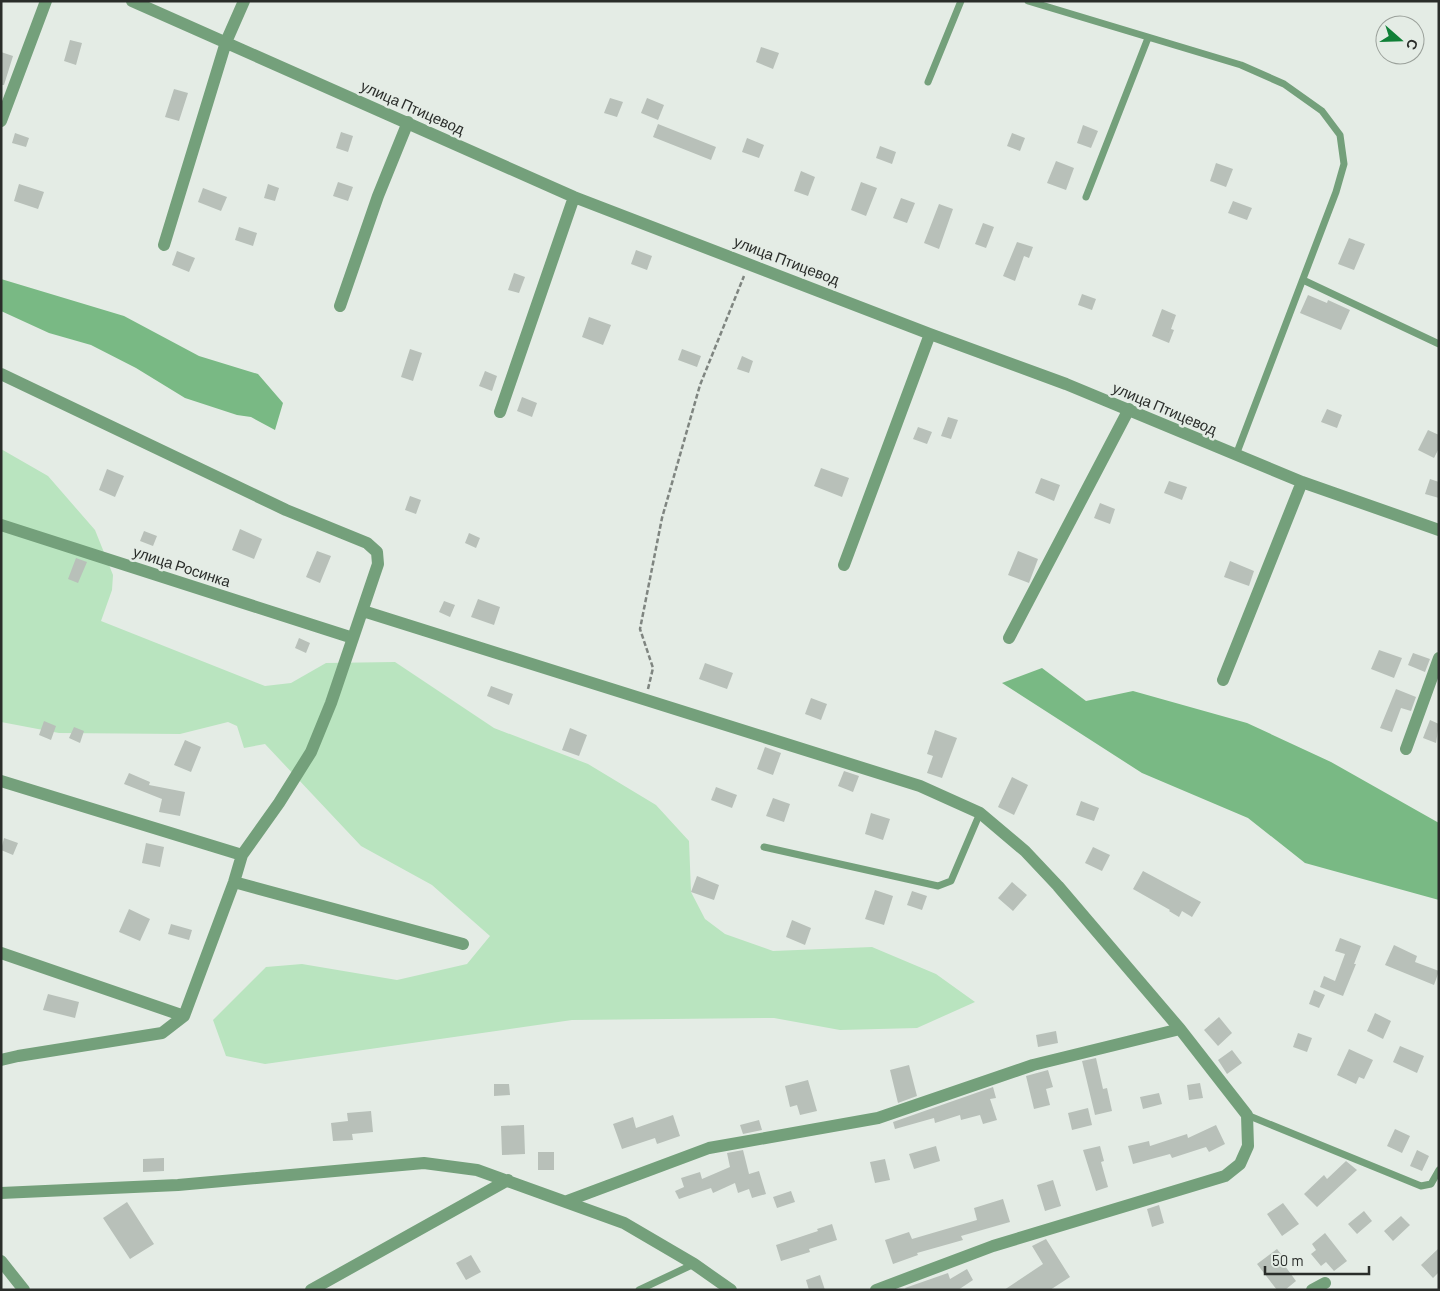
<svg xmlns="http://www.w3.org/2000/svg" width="1440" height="1291" font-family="Barlow,sans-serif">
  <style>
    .green { fill: #b9e4bf }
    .water { fill: #79b984 }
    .building { fill: #b8c0b9 }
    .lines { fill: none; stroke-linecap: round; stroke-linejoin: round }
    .path { stroke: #7f8580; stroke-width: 2.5; stroke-dasharray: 5 2.5; stroke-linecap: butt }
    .lane { stroke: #74a07b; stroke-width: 7 }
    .street { stroke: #74a07b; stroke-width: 12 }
    .labels { text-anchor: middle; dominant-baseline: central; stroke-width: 5; stroke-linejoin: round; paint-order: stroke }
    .street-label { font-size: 15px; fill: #2a2d2a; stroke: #e4ece5 }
  </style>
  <rect width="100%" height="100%" fill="#e4ece5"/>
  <path class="green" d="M1,449L48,476L95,530L113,575L112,590L101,621L265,686L291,683L326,663L395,662L494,728L588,764L656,805L689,841L691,892L705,919L725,934L773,951L872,947L936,974L975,1002L917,1028L840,1030L774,1018L572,1020L265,1064L226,1056L213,1020L266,967L302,964L397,980L467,964L490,936L432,885L361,846L265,744L244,748L237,726L228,722L180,734L59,733L1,722Z"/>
  <path class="water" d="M1,279L124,316L199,356L258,374L283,403L275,430L251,417L237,415L185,398L136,368L91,345L49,333L1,311Z
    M1042,668L1086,701L1133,691L1247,723L1331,762L1439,823V900L1305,863L1248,818L1142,773L1002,683Z"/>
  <path class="building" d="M70,40L82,43L76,65L64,61Z
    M761,47L779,53L773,69L756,62Z
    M1,52L13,56L4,85H1Z
    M174,89L188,93L179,121L165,117Z
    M610,98L623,102L617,117L604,113Z
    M647,98L664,105L658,120L641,113Z
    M658,124L716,147L711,160L653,137Z
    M1083,125L1098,131L1091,148L1077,143Z
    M341,132L353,136L348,152L336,148Z
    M15,133L29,138L26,147L12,143Z
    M1012,133L1025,138L1020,151L1007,146Z
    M747,138L764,145L759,158L742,152Z
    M880,146L896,152L892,164L876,158Z
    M1056,161L1074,168L1066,190L1047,183Z
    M1216,163L1233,169L1226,187L1210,181Z
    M801,171L815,177L808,196L794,191Z
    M338,182L353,187L348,201L333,196Z
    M861,182L877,188L866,216L851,210Z
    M19,184L44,192L38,209L14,201Z
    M268,184L279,188L275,201L264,198Z
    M203,188L227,197L221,211L198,202Z
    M901,198L915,203L907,223L893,218Z
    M1233,201L1252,208L1247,220L1228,213Z
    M939,204L953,209L939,249L924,243Z
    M983,223L994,227L986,248L975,244Z
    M239,227L257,233L253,246L235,240Z
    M1349,238L1365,244L1354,270L1338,264Z
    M1017,242L1033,247L1029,258L1024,256L1015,281L1003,276Z
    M636,250L652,256L647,270L631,264Z
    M177,251L195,258L189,272L172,265Z
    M514,273L525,277L519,293L508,290Z
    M1082,294L1096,299L1092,310L1078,305Z
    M1308,295L1327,303L1328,300L1350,310L1341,330L1300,313Z
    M1162,309L1176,315L1171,329L1174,330L1169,343L1152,336Z
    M589,317L611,325L603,345L582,337Z
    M410,349L422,353L413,381L401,377Z
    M682,349L701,356L697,367L678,360Z
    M742,356L753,361L749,373L737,369Z
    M485,371L497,376L492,391L479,386Z
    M522,397L537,403L532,417L517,411Z
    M1327,409L1342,415L1337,428L1321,422Z
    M948,417L958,420L951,439L941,436Z
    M918,427L932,432L927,444L913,439Z
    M1428,430L1439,435V448L1434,458L1418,450Z
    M821,468L849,478L842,497L814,486Z
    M107,469L124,476L115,497L99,490Z
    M1041,478L1060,485L1054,501L1035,493Z
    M1430,479L1439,482V498L1425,494Z
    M1169,481L1187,487L1182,500L1164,493Z
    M410,496L421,500L416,514L405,510Z
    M1100,503L1115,509L1110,524L1094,518Z
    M240,529L262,539L254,559L232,550Z
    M144,531L157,536L153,546L140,541Z
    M469,533L480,538L476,548L465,543Z
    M317,551L331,556L320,583L306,577Z
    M1018,551L1038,559L1029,583L1008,575Z
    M76,558L87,562L78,583L68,579Z
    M1230,561L1254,571L1249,586L1224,577Z
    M478,599L500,607L494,625L471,617Z
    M444,601L455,605L450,617L439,612Z
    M299,638L310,643L306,653L295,648Z
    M1379,650L1402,658L1394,678L1371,669Z
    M1413,653L1430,659L1425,672L1408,665Z
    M705,663L733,673L727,689L699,679Z
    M491,686L513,694L509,705L487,696Z
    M1396,689L1416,697L1411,711L1401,708L1392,732L1380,728Z
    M811,698L827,704L821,720L805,714Z
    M1430,720L1439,724L1436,743L1423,738Z
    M44,721L56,726L51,740L39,735Z
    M74,727L84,731L80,743L69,738Z
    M570,728L587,735L579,756L562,750Z
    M935,730L957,738L942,778L927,773L933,756L927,754Z
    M185,740L201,747L191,772L174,765Z
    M765,747L781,753L773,775L757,769Z
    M844,771L859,776L853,792L838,786Z
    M129,773L150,782L149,785L185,792L180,816L159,812L162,799L124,784Z
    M1012,777L1028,785L1014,815L998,807Z
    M716,787L737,795L732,808L711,800Z
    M773,798L790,804L784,822L766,816Z
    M1081,801L1099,808L1094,821L1076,815Z
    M871,813L890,819L883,840L865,834Z
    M4,838L18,843L13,855L1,850Z
    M146,843L164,847L160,867L142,863Z
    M1093,847L1110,855L1102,871L1085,863Z
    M1143,871L1201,902L1192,917L1182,911L1179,917L1169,911L1170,910L1133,889Z
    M697,876L719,885L714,900L691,892Z
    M1012,882L1027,895L1013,911L998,898Z
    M875,890L893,896L884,925L865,919Z
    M912,891L927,896L922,910L907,905Z
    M129,909L150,919L140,941L119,932Z
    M792,920L811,928L805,945L786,937Z
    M171,924L192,930L189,940L168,934Z
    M1340,938L1361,946L1354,964H1356L1343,996L1320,987L1324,976L1335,981L1345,954L1335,951Z
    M1394,945L1417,956L1415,962L1439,971L1434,985L1385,965Z
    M1314,990L1325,995L1319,1008L1309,1004Z
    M48,994L79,1002L75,1018L43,1010Z
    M1375,1013L1391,1021L1383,1039L1367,1031Z
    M1219,1017L1232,1033L1218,1046L1204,1030Z
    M1056,1031L1058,1043L1038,1047L1036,1035Z
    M1298,1033L1312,1038L1307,1052L1293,1047Z
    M1400,1046L1424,1056L1417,1073L1393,1062Z
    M1349,1049L1373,1060L1364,1079L1359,1077L1356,1084L1337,1075Z
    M1232,1050L1242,1063L1227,1074L1218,1060Z
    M1096,1058L1103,1089L1107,1088L1112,1111L1095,1115L1082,1061Z
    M909,1065L917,1096L898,1103L890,1070Z
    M1048,1070L1053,1087L1046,1089L1050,1105L1034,1109L1026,1076Z
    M808,1080L817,1111L800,1115L797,1105L790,1107L785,1086Z
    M1200,1083L1203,1098L1189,1100L1187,1085Z
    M494,1084H509L510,1095L494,1096Z
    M993,1087L996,1098L990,1099L997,1120L983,1124L980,1115L961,1120L960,1115L935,1123L934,1118L895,1129L893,1122Z
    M1159,1093L1162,1104L1143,1109L1140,1097Z
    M1088,1108L1092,1125L1072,1130L1068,1113Z
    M371,1111L373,1132L352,1134L353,1140L333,1141L331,1123L348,1121L347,1113Z
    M673,1115L680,1136L657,1144L655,1138L622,1149L613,1124L633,1117L636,1128Z
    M759,1120L762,1130L743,1134L740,1125Z
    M524,1125L525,1154L502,1155L501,1126Z
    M1216,1125L1225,1144L1209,1152L1206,1147L1172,1158L1170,1154L1133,1164L1128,1146L1149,1141L1150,1146L1187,1134L1188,1138Z
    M1395,1129L1410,1136L1402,1153L1387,1146Z
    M936,1146L940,1161L914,1169L909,1154Z
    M1100,1146L1104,1161L1101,1162L1108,1187L1096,1191L1083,1150Z
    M743,1150L749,1174L759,1171L766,1194L752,1198L749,1189L738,1193L735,1183L713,1193L711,1188L679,1199L675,1191L684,1187L681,1178L700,1172L702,1179L730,1167L727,1153Z
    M1417,1150L1429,1156L1422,1171L1410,1166Z
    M538,1152H554V1170H538Z
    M164,1158V1171L143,1172V1159Z
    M885,1159L890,1180L875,1183L870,1162Z
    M1346,1161L1357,1170L1317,1207L1304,1194L1324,1175L1327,1179Z
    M1053,1180L1061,1206L1045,1211L1037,1185Z
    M791,1191L795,1202L777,1208L773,1197Z
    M1003,1199L1010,1222L961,1236L963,1240L917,1253L918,1255L893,1264L885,1240L909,1232L912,1239L977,1220L974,1208Z
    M127,1202L154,1244L130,1259L103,1218Z
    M1283,1203L1299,1224L1282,1236L1267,1214Z
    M1159,1205L1164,1223L1152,1227L1147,1209Z
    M1364,1211L1372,1221L1357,1234L1348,1224Z
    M1401,1216L1410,1225L1393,1241L1384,1231Z
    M832,1224L837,1240L809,1249L810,1252L781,1261L776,1245L818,1231L817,1229Z
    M1325,1233L1347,1261L1334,1271L1326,1262L1321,1266L1311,1254L1316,1250L1312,1244Z
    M1046,1239L1070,1277L1050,1290H1004L1043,1264L1032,1246Z
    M1439,1248V1272L1433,1278L1421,1265Z
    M1277,1249L1288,1263L1285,1266L1296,1281L1285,1290H1277L1257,1264Z
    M471,1255L481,1272L466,1280L456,1263Z
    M967,1269L973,1280L958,1290H906L905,1288L948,1273L950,1279Z
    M820,1275L825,1290H809L806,1280Z"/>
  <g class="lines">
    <path class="path" d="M648,689L653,668L640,629L662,518L700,385L744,276"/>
    <path class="lane" d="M1028,1L1241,65L1284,84L1322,111L1340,135L1344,164L1336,192L1236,455
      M928,82L961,1
      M1086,197L1148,38
      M1303,280L1439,344
      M764,847L938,886L951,881L980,813
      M1247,1115L1421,1186L1431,1184L1439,1170
      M639,1290L694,1264"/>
    <path class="street" d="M132,1L574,197L930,334L1066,384L1302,482L1439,530
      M1,121L46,1
      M164,245L226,42L244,1
      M340,306L378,196L408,122
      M1,374L286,510L367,543L377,552L378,564L331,703L311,752L279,803L242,855L234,882L184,1016L162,1033L18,1056L1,1060
      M500,412L574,197
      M1,525L353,638
      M844,565L930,334
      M363,611L920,786L980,813L1025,851L1058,886L1180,1029L1247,1115L1248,1146L1240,1164L1225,1176L993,1246L876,1290
      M1009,638L1129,409
      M1223,680L1302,482
      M1406,749L1439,658
      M1,781L242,855
      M234,882L463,944
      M1,953L184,1016
      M1,1193L178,1185L424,1163L477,1170L624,1223L694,1264L731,1290
      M567,1201L709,1148L878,1118L1033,1065L1180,1029
      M1,1261L24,1290
      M311,1290L508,1180
      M1312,1290L1325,1283"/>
  </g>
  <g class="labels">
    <g class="street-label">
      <text transform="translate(413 107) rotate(24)">улица Птицевод</text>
      <text transform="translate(787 260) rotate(21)">улица Птицевод</text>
      <text transform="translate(1165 408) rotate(23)">улица Птицевод</text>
      <text transform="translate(182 566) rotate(18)">улица Росинка</text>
    </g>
  </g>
  <rect width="1440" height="1291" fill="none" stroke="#2a2d2a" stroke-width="5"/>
  <g transform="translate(1400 40) rotate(110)"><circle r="24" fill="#e4ece5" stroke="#9aa09a"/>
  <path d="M0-4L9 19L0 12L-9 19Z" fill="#108037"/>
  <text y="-8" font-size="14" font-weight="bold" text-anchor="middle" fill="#2a2d2a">С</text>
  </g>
  <path d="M1265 1266v8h104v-8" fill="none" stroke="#2a2d2a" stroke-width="2.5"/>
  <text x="1272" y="1266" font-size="15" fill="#2a2d2a" stroke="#e4ece5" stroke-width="4" paint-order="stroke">50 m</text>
</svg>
